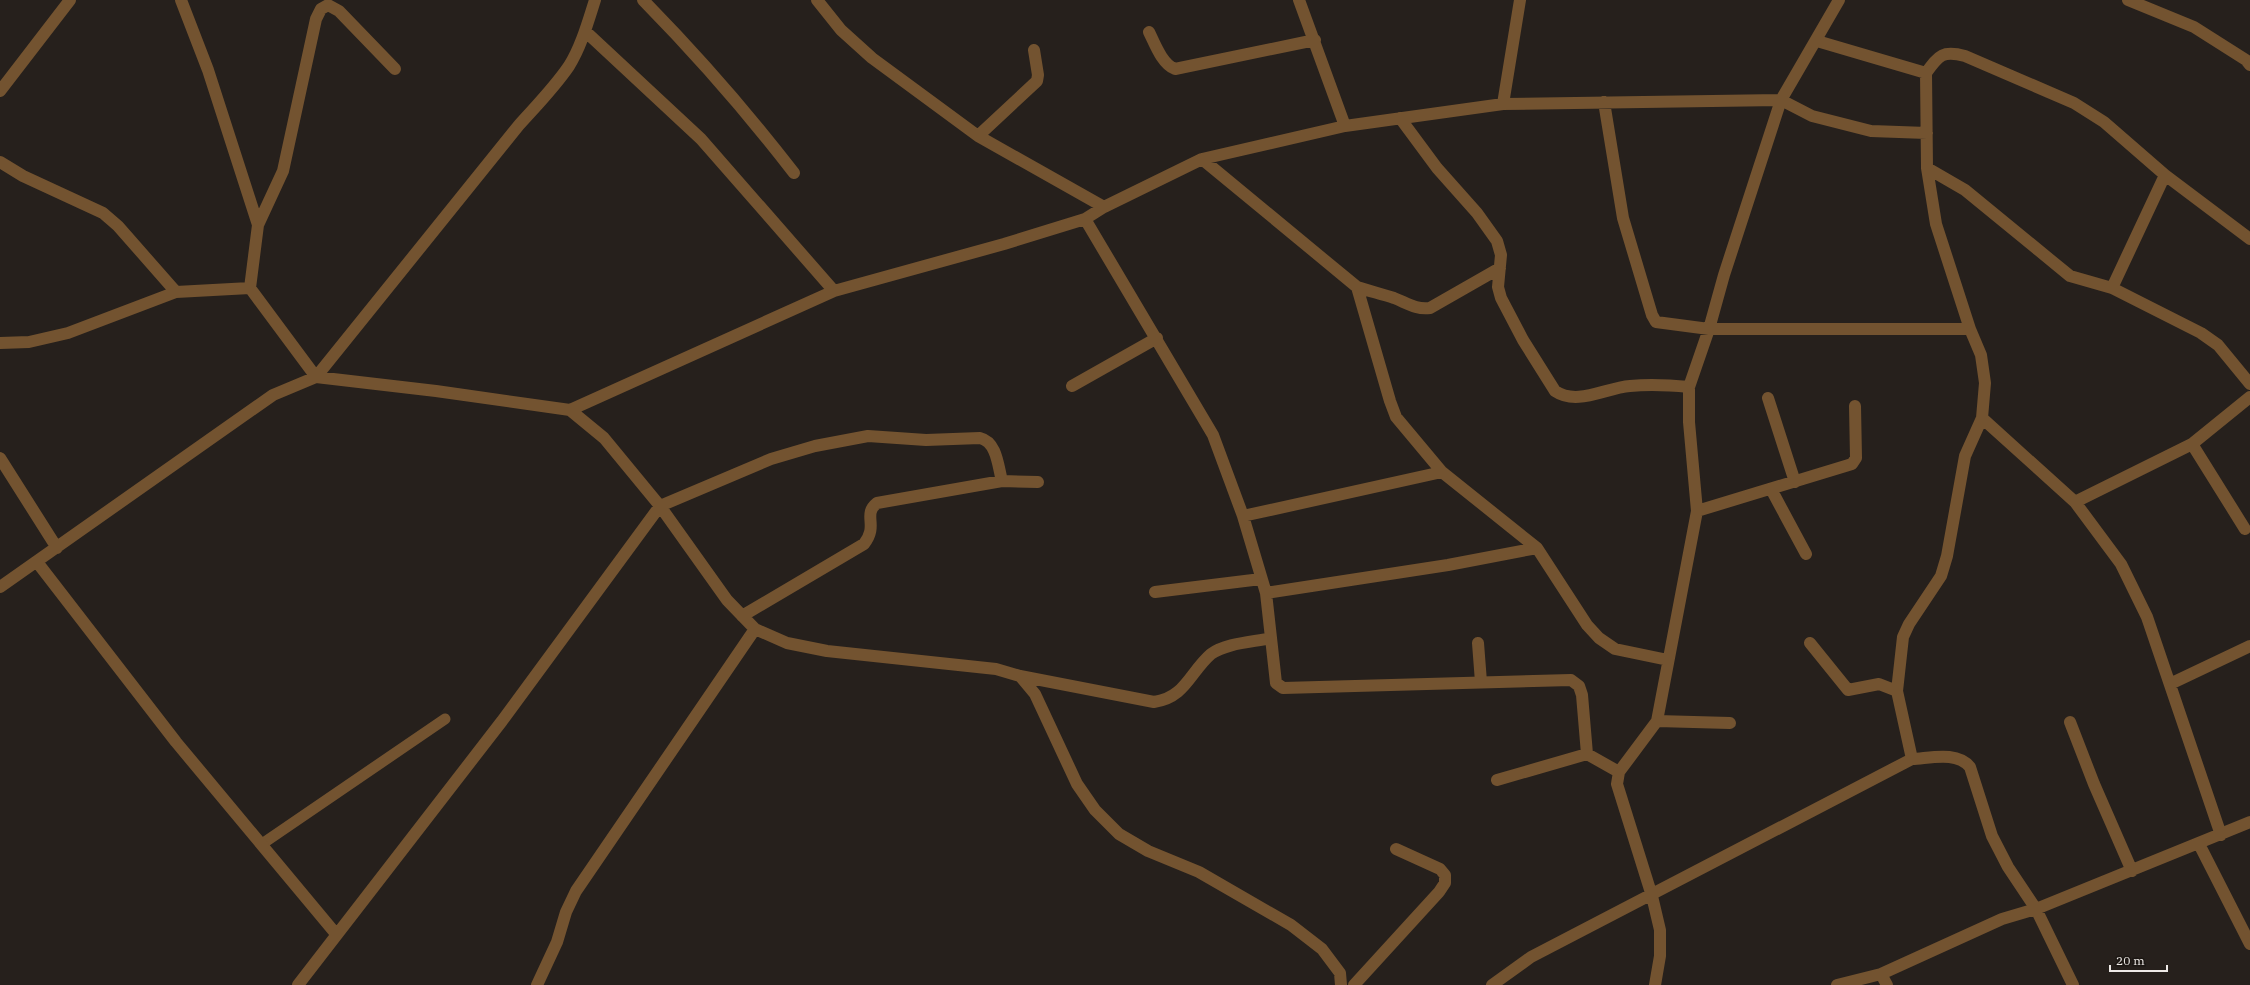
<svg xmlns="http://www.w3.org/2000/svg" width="2250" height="985" font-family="'IBM Plex Serif',serif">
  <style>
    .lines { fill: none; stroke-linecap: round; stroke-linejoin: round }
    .lane { stroke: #735330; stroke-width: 11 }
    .street { stroke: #735330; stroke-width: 12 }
  </style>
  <rect width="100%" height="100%" fill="#26201c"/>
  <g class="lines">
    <path class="lane" d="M262,844L445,719"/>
    <path class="street" d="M181,0L208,70L258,225L250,288
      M643,0C697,55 747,112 794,173
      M817,0L841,30L872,58L978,136L1104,207
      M1299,0L1345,126
      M2128,0L2194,27L2246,60L2250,65
      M585,31L701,139L834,291
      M1149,32C1155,44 1162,64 1175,69L1315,40
      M1817,41L1926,73C1939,55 1943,50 1965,56L2074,103L2104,122L2165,175L2250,239
      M0,91L70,0
      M1604,102L1623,218L1652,315L1656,322L1709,329H1970
      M1503,104L1520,0
      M1400,118L1437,168L1477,213L1497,241L1501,255L1498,287L1501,298L1523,340L1555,391C1577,406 1605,388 1630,386C1650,384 1669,385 1689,387
      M978,136L1037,81L1038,75L1034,50
      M1202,159L1357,287L1390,401L1396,417L1442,472L1537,548L1587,625L1599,638L1615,649L1668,660
      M0,162L23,176L103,213L118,226L176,292
      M1927,168L1965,190L2070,276L2112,288L2201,333L2218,345L2250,384
      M258,225L283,171L316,19L321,9L328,5L339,11L395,69
      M1357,287C1369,291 1382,294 1394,298C1407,303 1416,310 1430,308L1500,268
      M2112,288L2165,175
      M0,343L29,342L68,333L176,292L250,288L316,377L436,391L570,410L604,438L660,506L727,600L755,629L787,643L827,651L996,669L1020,676L1154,702C1185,698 1190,672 1211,654C1226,643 1253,642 1271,638L1266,593L1243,516L1213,435L1085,219
      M1072,386L1157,338
      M1768,398L1795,482
      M570,410L834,291L1004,244L1085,219L1104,207L1202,159L1345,126L1503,104L1781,100L1812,116L1871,131L1927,133
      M1982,418L2075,502L2121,564L2147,617L2221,835
      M2192,444L2245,529
      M0,458L57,548
      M1771,489L1806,554
      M2075,502L2192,444L2250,397
      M1697,511L1852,464L1856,458L1855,406
      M1243,516L1442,472
      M37,562L176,742L336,934
      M0,587L273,395L316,377L519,125C536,106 554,88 569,66C581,47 588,22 595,0
      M1155,592L1261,579
      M1266,593L1448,565L1537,548
      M742,616L864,544C879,525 862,515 877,503L1002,481L1038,482
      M1271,638L1276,683L1283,688L1571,680L1579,686L1582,695L1587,754
      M1478,643L1481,682
      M1810,643L1848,690L1879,684L1897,691
      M1020,676L1035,694L1077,784L1095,810L1119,834L1148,851L1199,872L1291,925L1322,949L1340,973L1341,985
      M2170,684L2250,646
      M1657,721L1730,723
      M2070,722L2094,784L2132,871
      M1912,759C1931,758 1957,751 1970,767L1992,836L2008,867L2036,909L2073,985
      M1497,780L1587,754L1619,772
      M2199,844L2250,944
      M1881,974L2002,919L2036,909L2250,822
      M298,985L502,721L660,506L771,459L815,446L868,436L926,440L980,438C997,442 998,466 1002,481
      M537,985L557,942L566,912L576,891L755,629
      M1354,985L1439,892L1445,883V875L1440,869L1396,849
      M1492,985L1531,957L1912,759L1897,691L1903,637L1909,624L1941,576L1947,556L1965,456L1982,418L1985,383L1981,355L1970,329L1936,224L1927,168L1926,73
      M1655,985L1660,956V930L1652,896L1617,784L1619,772L1657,721L1697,511L1689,422V387L1709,329L1724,275L1781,100L1839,0
      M1837,985L1881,974L1887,985"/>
  </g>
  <path d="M2110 965v6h57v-6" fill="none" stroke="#eeeae7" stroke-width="2"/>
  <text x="2116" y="965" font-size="12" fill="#eeeae7" stroke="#1c1713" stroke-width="3" paint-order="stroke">20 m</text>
</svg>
